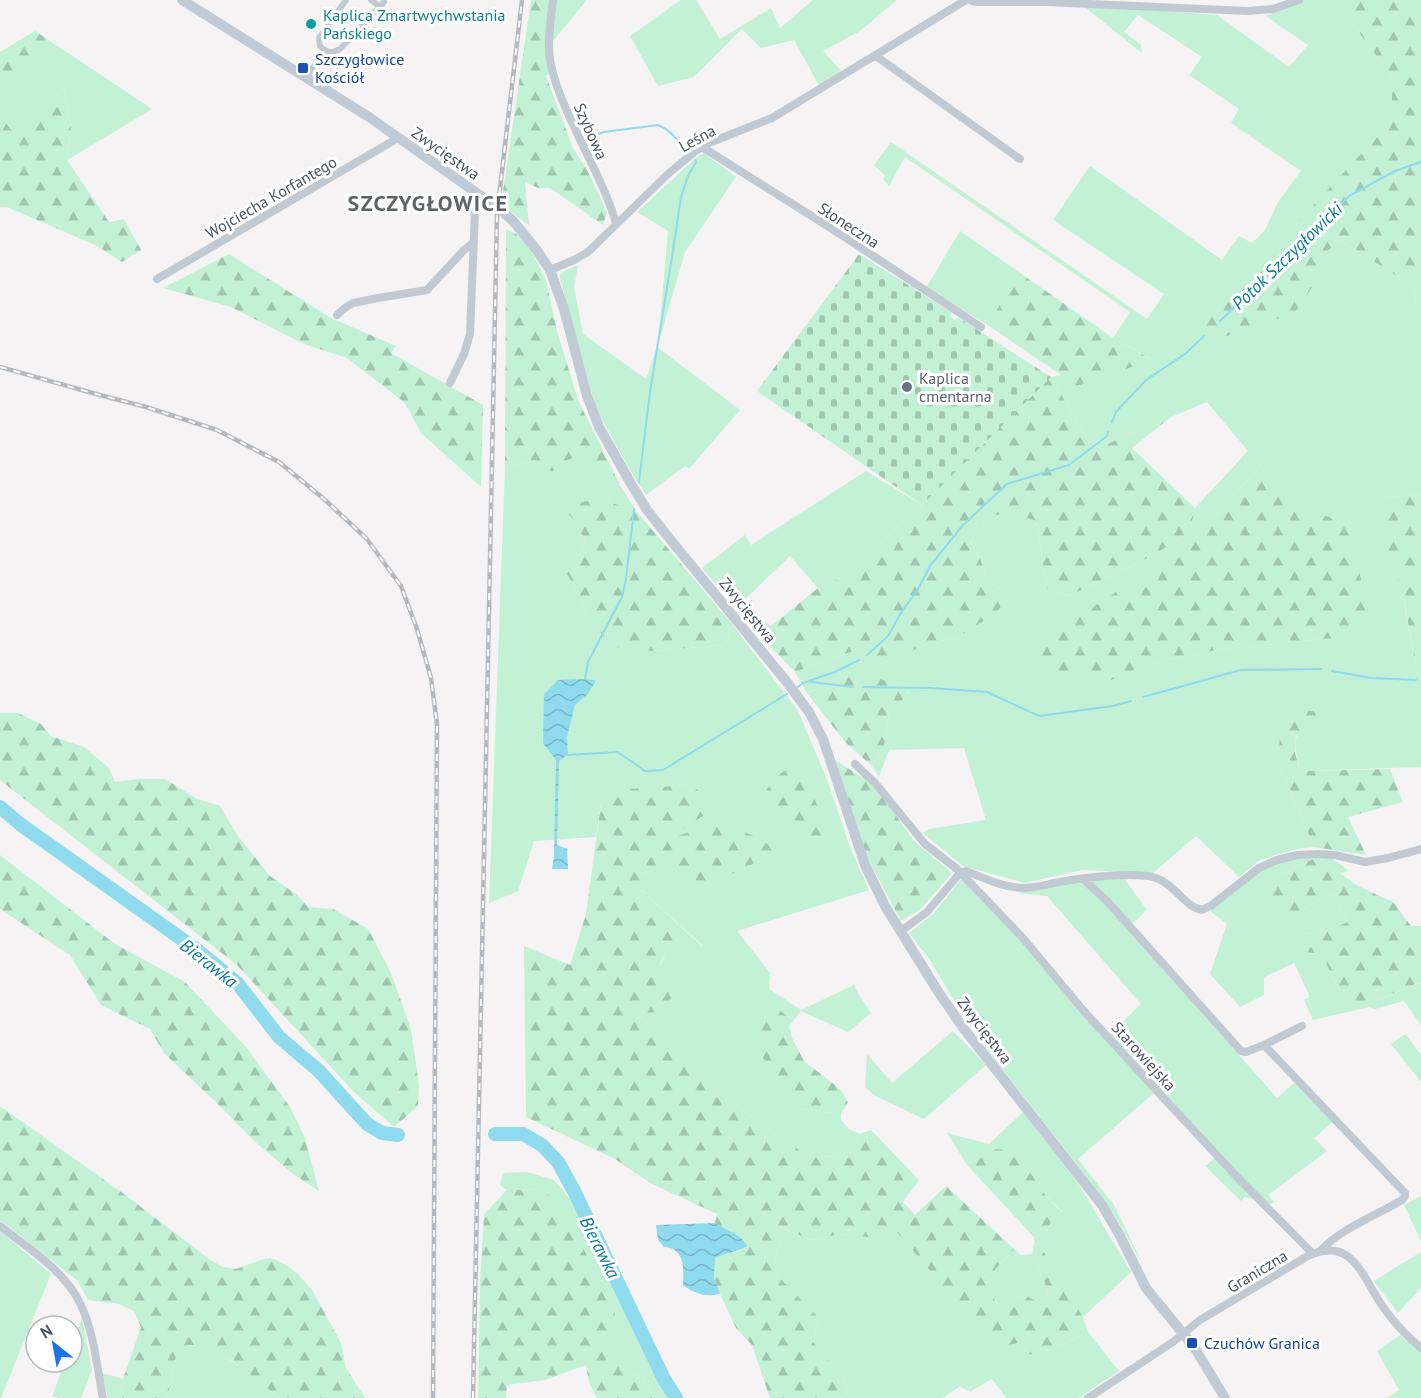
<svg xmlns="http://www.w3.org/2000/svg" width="1421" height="1398" font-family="'PT Sans',sans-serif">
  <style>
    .grass { fill: #c3f1d5; fill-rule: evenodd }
    .forest { fill: url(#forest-firs) }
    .cemetery { fill: url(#cemetery-stones) }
    .water { fill: url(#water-waves) }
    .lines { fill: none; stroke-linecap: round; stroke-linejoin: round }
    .stream { stroke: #90daee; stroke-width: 2 }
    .river { stroke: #90daee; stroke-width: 14 }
    .pedestrian { stroke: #c1cad2; stroke-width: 6 }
    .minor { stroke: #c1cad2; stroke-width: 8 }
    .secondary { stroke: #c1cbd6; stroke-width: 10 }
    .rail-casing { stroke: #b5b8bd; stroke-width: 4.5 }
    .rail { stroke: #fff; stroke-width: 2; stroke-dasharray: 7; stroke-linecap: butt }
    .culture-dot { fill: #0f9aa8; stroke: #fff; stroke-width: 2 }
    .transit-dot { fill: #1a4fb4; stroke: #fff; stroke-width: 2 }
    .worship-dot { fill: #6b7280; stroke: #fff; stroke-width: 2 }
    .labels { text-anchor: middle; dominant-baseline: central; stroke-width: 6; stroke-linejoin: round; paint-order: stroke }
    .culture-label { font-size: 16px; fill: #0d838f; stroke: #fff; text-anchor: start }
    .transit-label { font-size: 16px; fill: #164399; stroke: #fff; text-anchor: start }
    .street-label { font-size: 16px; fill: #4a5661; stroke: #fff }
    .worship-label { font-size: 16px; fill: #5b616d; stroke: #fff; text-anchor: start }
    .water-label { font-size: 18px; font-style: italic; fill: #0c7c9b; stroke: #fff }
    .district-label { font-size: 22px; font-weight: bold; letter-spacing: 1.5px; fill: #5f6368; stroke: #fff }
  </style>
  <defs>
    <pattern id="forest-firs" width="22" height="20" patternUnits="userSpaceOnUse" patternTransform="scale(1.5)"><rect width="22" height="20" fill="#c3f1d5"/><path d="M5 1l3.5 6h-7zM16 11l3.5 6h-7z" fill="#a0c6b0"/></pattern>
    <pattern id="cemetery-stones" width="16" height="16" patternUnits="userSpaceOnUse" patternTransform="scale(1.5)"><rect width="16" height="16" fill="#c3f1d5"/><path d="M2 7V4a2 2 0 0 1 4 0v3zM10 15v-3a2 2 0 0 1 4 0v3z" fill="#a0c6b0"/></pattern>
    <pattern id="water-waves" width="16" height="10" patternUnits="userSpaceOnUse" patternTransform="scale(1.5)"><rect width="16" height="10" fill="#90daee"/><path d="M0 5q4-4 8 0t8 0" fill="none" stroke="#78b4c4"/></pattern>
  </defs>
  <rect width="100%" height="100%" fill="#f5f3f3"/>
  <path class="grass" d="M556,0H587L552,42Z
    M681,0H696L720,39L771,8L780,28L813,0H897L860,31L823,51L847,77L822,91L794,40L761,48L742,29L694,77L658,86L630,36Z
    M1301,0H1335L1392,77V121L1196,331L1319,275L1322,256L1340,240L1414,287L1421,338V494L1385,498L1416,667L1421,677V767L1300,771C1292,742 1295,737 1307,710L1279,764L1314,847L1297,849L1260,860L1239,877L1196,836L1153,873L1082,870L1025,883L963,866L923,833L929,829L986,820L964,748L889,750L879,777L872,766L884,746L889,712L910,692L846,676L807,693L795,672L859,649L881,664L931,643L957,638L1009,596L987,579L980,558L970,541L989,516L1013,512L1036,521L1047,588L1069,596L1144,560L1190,533L1195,508L1248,451L1207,402L1107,444L1087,439L1051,377L1062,375L1077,386L1151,359L1113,338L1130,312L905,157L889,186L883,179L885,175L874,165L891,142L1147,319L1164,294L1053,220L1090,166L1222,260L1239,236L1252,243L1265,230L1278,202L1301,171L1231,123L1239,109L1189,75L1202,57L1138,15L1124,32L1141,45L1142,53L1086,8H1126L1217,15L1289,67L1308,45L1270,19L1266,16ZM1262,464L1290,505L1333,638L1217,650L1151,663L1112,680L1026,652L1191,543Z
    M56,45L152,109L67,160L71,127L64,88L13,132L0,116V98Z
    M704,153L736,177L685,252L658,345L668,231L637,212L698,156Z
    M960,231L1023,275L986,324L926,288Z
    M578,265L574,288L583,334L646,379L657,347L740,410L689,469L685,466L646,495L628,467L596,408L560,279V273Z
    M572,458L603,471L621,487L637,512L599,498L569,514L585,539L579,556L554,551L574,586L589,620L627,653L726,645L732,624L798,711L826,777L851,850L869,890L737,931L770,973L769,989L801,1010L854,985L859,995L871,1013L848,1032L801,1011L794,1020L779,1010L776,1078L792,1108L830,1113L848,1103L841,1114V1120L849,1129L860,1134L849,1157L808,1156L760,1124L710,1085L689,1058L637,1013L671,943L703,946L641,890V875L663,866L660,841L690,785L632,789L601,803L596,837L534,841L518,891L489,903L505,468L536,460L561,463Z
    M866,471L922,505L841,578L818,588L790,556L741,603L771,626L757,633L702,568L745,535L751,545Z
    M1308,856H1329L1349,871L1340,873L1317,857L1255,887L1291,917L1318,900L1337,894L1341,909L1348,922L1322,932L1306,934L1321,953L1343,999L1366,1005L1419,983L1421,984V1025L1404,1001L1375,1009L1369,1007L1313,1020L1304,1000L1310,997L1294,963L1264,977V995L1240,1007L1210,974L1227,924L1210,911L1244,881L1275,862Z
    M1129,878L1126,881L1147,910L1132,924L1091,880Z
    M961,879L988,904L1155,1092L1078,1159L1114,1205L1143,1265L1115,1216L1075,1162L989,1052L959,1009L930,960L909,933L934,913Z
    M1077,881L1094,892L1277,1098L1294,1083L1334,1121L1314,1138L1327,1151L1268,1195L1274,1202L1268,1205L1109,1035L1141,1004L1047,896L1018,893L1055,884Z
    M953,1031L986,1065L924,1119L874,1095L865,1087L867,1054L892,1083Z
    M1405,1034L1421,1055V1082L1391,1044Z
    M1023,1112L1078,1183L1131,1272L1083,1317L1035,1238L1061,1211L1043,1192L996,1149L967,1165L947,1133L989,1144Z
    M1215,1158L1255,1200L1245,1197L1241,1201L1205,1166Z
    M527,1172L554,1180L570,1199L669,1398H654L642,1376L631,1373L611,1351L615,1311L539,1189L507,1190L500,1185L503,1173Z
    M1421,1196V1241L1404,1205Z
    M776,1226L811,1240L841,1234L878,1237L895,1230L934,1275L1018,1343L1029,1354L1055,1348L1088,1332L1119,1371L1079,1398H1006L992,1379L970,1392L960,1386L943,1398H840L848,1394L842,1376L813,1342L819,1318L778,1276L774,1262L782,1234Z
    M0,1231L51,1274L1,1398H0Z
    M1014,1249L1021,1255L1032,1254L1045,1283L1048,1298L1038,1302L1025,1295L998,1304L992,1297L982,1278L993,1272Z
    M1421,1252V1288L1398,1313L1374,1281Z
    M82,1318L92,1370L81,1398H58L52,1396L65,1362H72V1344Z
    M1400,1335L1421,1352V1398H1387L1399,1390L1377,1351Z
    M187,1345C219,1345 256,1379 280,1398H167C172,1382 172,1366 178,1350Z
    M102,1373L123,1379L120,1398H108Z"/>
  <path class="forest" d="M531,0H550L545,50L551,73L546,76L573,148L587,170L607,212L603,225L550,188H538L525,182L529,225L501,205Z
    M1335,0H1421V342L1414,287L1340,240L1322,256L1320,275L1295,313L1218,339L1195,331L1392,121V77Z
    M35,31L56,45L0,98V52Z
    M64,88L71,127L67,160L109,222L124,219L141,250L122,262L95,245L7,207H0V116L13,132Z
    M506,229L515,233L531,250L546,280L557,331L578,400L621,487L603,471L572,458L561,463L552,472L536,460L505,468Z
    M229,254L331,318L396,346L391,353L483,405L481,487L421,433L405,403L347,358L304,344L231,307L163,288Z
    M1023,275L1113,338L1152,360L1077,386L986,324Z
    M1051,377L1087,439L1107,444L1171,417L1132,448L1195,508L1190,533L1144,560L1069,596L1047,588L1036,521L1013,513L989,516L970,542L980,558L987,579L1009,596L996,613L957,638L931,643L881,664L859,649L795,672L757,633L771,626L818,588L841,578L922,505Z
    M1263,463L1290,505L1329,517L1350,529L1371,626L1333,638L1217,650L1151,663L1112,680L1038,670L1026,651L1191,543Z
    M1421,494V677L1416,667L1404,600L1381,522L1385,498Z
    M599,498L637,512L732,624L726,645L627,653L609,642L589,620L574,586L553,550L579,556L585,539L569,514L571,505Z
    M864,673L896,685L910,693L889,712L884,746L872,766L846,743L807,693L846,676Z
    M1307,710L1315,712L1317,717L1296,735L1295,753L1300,771L1390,769L1403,802L1348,817L1366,855L1314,847L1279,764L1280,726Z
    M0,713H18L41,724L51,736L84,747L109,768L115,782L139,779H165L197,799L220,806L237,835L270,876L296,894L308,907L333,909L368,929L391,973L411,1029L419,1085L418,1106L394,1127L354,1092L237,965L0,780Z
    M835,760L876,786L913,840L952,873L920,910L901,921L862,848Z
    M789,768L807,778L824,825L826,846L786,822L766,790L781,773Z
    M690,785L704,794L713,810L663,840L719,823L760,838L777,852L693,893L663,866L641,875V890L703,947L671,944L660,964L671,998L663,1011L638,1014L689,1058L710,1085L760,1124L808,1156L849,1157L860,1134L871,1130L919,1180L903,1202L915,1215L946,1186L1014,1249L993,1272L982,1278L997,1304L1025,1295L1038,1302L1048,1297L1045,1283L1032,1254L1035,1238L967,1165L996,1149L1006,1150L1026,1166L1043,1192L1061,1212L1036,1239L1083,1317L1088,1332L1055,1348L1053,1358L1029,1354L1018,1343L991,1348L934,1275L895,1230L878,1238L841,1234L811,1240L778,1226L782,1234L774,1262L778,1276L819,1318L813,1342L842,1376L848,1394L840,1398H770L752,1345L736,1328L720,1294L714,1278L715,1258C726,1253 738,1253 748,1246L739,1236L715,1223L717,1214L650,1183L615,1159L526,1117L524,946L570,965L586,914L601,803L629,789Z
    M0,855L115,944L185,982L246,1047L290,1107L304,1136L319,1191L293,1174L254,1141L225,1111L164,1053L150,1029L101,1005L70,955L0,909Z
    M1317,857L1358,886L1393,902L1411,926H1421V984L1418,983L1366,1005L1343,999L1321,953L1293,952L1306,934L1322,932L1348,922L1341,909L1337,894L1318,900L1291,917L1265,903L1255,887Z
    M779,1010L794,1020L789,1026L792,1038L804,1061L835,1085L843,1093L848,1103L830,1113L792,1108L754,1042L750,1022L765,1013Z
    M0,1106L124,1194L209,1259L223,1267L236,1269L266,1258L274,1259L286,1265L298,1274L312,1290L341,1343L346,1368L365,1398H280L234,1362L215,1352L192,1345H187L178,1350C172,1366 172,1382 167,1398H120L123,1379L141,1327L134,1311L119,1304L88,1300L78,1281L0,1220Z
    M539,1189L560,1203L615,1311L612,1351L631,1373L642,1376L654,1398H597L589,1382L586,1365L545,1380L507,1385L506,1398H478L480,1284L484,1214L507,1190Z"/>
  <path class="cemetery" d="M859,254L951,312V317L954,320L959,318L1051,377L922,505L757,391Z"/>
  <path class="water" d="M576,679L596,680L588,694L575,705L567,737L568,755L559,761L557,845L567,849L568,869H552L554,856L556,760L543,743L544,694L558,680Z
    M715,1223L739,1236L748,1246C737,1252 726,1253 715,1258L714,1278L720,1294C707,1297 694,1294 683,1285C684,1269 685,1248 664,1247L658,1240L656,1225Z"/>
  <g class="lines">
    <path class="stream" d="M586,138L604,132L658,125C671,130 679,142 687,152
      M1220,321L1349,196L1395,171L1421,162
      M1112,422L1116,412L1146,380L1185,354L1204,336
      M639,482L650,392L672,257L681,197L688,176L696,162L695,160
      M867,655L888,636L902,611L917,591L930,566L963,525L1007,484L1069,465L1107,436L1108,432
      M1332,671L1371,678L1417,680
      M585,679L588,662L622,597L626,579L634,509
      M811,682L853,687
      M798,687L803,683L835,672L859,660
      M863,687L930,688L987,692L1039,716L1113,706L1131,701
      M1143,697L1241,670L1321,669
      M568,755L618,752L645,771L663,770L787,694"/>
    <path class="river" d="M0,807L20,824L197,950L238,984L279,1037L319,1071L367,1124L382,1133L398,1135
      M495,1134H523L542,1145L558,1162L574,1191L664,1379L676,1398"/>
    <path class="pedestrian" d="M346,0L319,38L320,46C327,53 333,54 341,48L384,2
      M371,0L380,7
      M306,77L325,51"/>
    <path class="minor" d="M553,0C551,20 547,40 550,60C553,77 559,93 566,109C582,147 604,183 616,223
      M970,0L975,2H1045L1248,11L1273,9L1299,0
      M876,56L1020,159
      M702,147L837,232L981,327
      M550,270L574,260L588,252L669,173L697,150L709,143L772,118L966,0
      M157,279L398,138
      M337,315L346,307L353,303L378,298L427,290L464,250L473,243
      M450,383L464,354L470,334L475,211L479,195
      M855,764L875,783L925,844L957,869L1022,937L1083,1010L1157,1091L1240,1180L1313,1254
      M960,873L966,871C984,878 1004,888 1023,888C1037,888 1051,883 1065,881C1091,877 1121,873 1148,876C1173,879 1182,906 1202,910L1212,905L1259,868L1277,860L1297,855L1318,854L1335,855L1365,862L1388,858L1421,849
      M1083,879L1107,901L1241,1051L1246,1052L1264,1045L1405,1193V1196L1402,1200C1375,1216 1342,1228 1320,1251
      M901,931L927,912L960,873
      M1264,1045L1302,1026
      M0,1226C28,1248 64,1270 80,1303C94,1332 97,1367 103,1398
      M1088,1398L1173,1342L1200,1320L1306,1257C1354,1232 1364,1283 1386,1311C1396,1325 1408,1337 1421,1348"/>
    <path class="secondary" d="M182,0L369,117L501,210L513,221L536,249L550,270L564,309L587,396L599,427L630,482L647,510L665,533L786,681L809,712L823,739L865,865L885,906L939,993L964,1029L1102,1205L1119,1234L1146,1288L1194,1347L1225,1398"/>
    <defs>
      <path id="rail" d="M0,367L96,394L146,407L217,430L279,462L324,499L366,538L401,586L417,629L431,678L437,724L433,1398
        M473,1398L497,214L522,0"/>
    </defs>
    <use href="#rail" class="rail-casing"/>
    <use href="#rail" class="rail"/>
  </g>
  <circle class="culture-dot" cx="311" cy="24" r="6"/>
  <g class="transit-dot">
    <rect x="297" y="62" width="12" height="12" rx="3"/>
    <rect x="1186" y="1337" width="12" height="12" rx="3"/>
  </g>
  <circle class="worship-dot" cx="907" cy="387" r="6"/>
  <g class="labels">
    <g class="culture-label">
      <text x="323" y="15">Kaplica Zmartwychwstania<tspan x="323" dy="18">Pańskiego</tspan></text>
    </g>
    <g class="transit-label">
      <text x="315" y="59">Szczygłowice<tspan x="315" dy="18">Kościół</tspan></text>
      <text x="1204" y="1343">Czuchów Granica</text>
    </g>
    <g class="street-label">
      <text transform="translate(591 131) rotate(66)">Szybowa</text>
      <text transform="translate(697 138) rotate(-29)">Leśna</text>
      <text transform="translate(446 153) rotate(35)">Zwycięstwa</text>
      <text transform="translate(271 197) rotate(-30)">Wojciecha Korfantego</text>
      <text transform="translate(849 225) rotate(33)">Słoneczna</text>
      <text transform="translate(748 610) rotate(51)">Zwycięstwa</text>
      <text transform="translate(985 1030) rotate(53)">Zwycięstwa</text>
      <text transform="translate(1144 1056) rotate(48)">Starowiejska</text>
      <text transform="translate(1257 1271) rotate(-31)">Graniczna</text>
    </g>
    <g class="worship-label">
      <text x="919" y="378">Kaplica<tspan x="919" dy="18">cmentarna</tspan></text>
    </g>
    <g class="water-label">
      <text transform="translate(1287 256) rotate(-44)">Potok Szczygłowicki</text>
      <text transform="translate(209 963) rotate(38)">Bierawka</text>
      <text transform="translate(600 1247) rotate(63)">Bierawka</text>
    </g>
    <g class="district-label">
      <text x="428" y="203">SZCZYGŁOWICE</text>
    </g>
  </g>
  <g transform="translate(54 1344) rotate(329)"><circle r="28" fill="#ffffff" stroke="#b7bbc0" stroke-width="1.5"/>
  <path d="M0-4.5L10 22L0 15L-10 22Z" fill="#1a73e8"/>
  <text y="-9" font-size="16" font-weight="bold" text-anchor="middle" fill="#4a5661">N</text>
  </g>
</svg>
